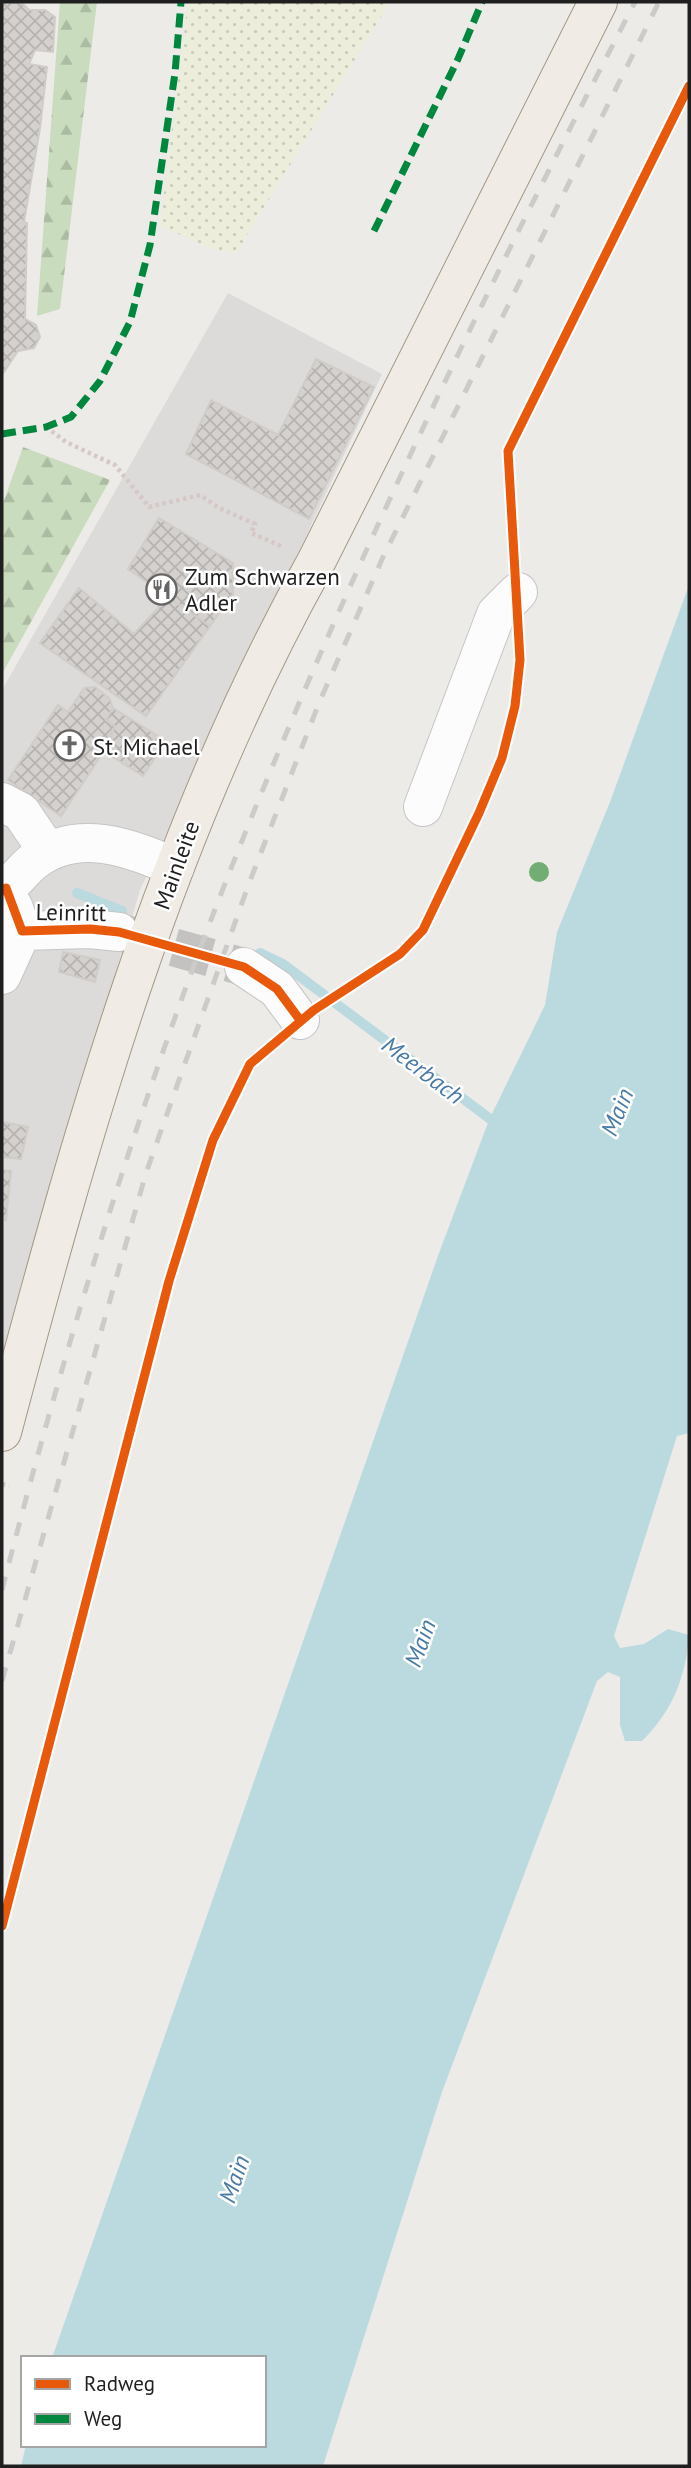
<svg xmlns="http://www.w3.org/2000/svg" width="691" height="2468" font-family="'PT Sans',sans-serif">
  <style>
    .residential { fill: #dcdbd9 }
    .farmland { fill: url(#farmland-dots) }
    .forest { fill: url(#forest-firs) }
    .water { fill: #bbdae0 }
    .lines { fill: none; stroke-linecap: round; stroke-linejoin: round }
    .stream { stroke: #bbdae0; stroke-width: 10 }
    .building { fill: url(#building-cross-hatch); stroke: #d0cdc9; stroke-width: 2 }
    .minor-tunnel { stroke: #c4c2c0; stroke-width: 38; stroke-dasharray: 38 19; stroke-linecap: butt }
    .minor-casing { stroke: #c6c5c4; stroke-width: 40 }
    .major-casing { stroke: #a49884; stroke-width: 40 }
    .path { stroke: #d6c8c7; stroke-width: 4.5; stroke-dasharray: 3.5 3.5; stroke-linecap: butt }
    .minor { stroke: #fcfcfc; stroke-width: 38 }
    .major { stroke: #f0ece5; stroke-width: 38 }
    .rail { stroke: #cbcbca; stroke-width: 5; stroke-dasharray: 14 14; stroke-linecap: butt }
    .quiet { stroke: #00873e; stroke-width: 7; stroke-dasharray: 14 7; stroke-linecap: butt }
    .cycleway-casing { stroke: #fff; stroke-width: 13 }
    .cycleway { stroke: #e8590c; stroke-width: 9 }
    .tree { fill: #72ae73 }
    .labels { text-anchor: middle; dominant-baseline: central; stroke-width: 5; stroke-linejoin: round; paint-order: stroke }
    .poi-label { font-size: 23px; fill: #1f1f1f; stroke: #fff; text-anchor: start }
    .street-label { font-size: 23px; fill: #1f1f1f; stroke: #fff }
    .water-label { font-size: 24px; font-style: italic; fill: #497aa6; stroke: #fff }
  </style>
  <defs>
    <pattern id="farmland-dots" width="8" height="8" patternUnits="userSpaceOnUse" patternTransform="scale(1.75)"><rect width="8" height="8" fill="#ededdb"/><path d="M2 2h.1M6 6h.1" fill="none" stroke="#cbcbbc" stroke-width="1.8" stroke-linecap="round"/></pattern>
    <pattern id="forest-firs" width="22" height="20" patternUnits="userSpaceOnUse" patternTransform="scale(1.75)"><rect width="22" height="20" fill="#c9dcbe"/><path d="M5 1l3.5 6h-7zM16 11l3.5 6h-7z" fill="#acbca3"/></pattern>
    <pattern id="building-cross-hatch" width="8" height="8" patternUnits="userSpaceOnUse" patternTransform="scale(1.75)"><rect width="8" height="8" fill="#d4d1cf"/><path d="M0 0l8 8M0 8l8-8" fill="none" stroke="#b6b3b1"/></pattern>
  </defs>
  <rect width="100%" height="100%" fill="#edebe8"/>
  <path class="residential" d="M228,293L382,374L140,890L2,1360V690Z"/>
  <path class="farmland" d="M188,2H390L236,253L215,250L160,226Z"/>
  <path class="forest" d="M60,2H97L60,309L37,316Z
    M23,447L110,480L2,674V506Z"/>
  <path class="water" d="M689,585V1433L677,1436L614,1636L620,1648L644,1644L668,1629L689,1635C686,1677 672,1712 642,1741H625L620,1725V1677L608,1672L597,1681L442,2092L323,2466H21L26,2445H264V2358H52L439,1253L489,1120L545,1005L557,932L610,802Z"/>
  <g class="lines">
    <path class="stream" d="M77,893L122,911
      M260,953L283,964L501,1127"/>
  </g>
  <path class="building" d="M2,2L22,3L29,10H45L55,17L53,52L35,50L29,64L47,67L40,128L24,222L27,223L25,319L36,325L40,337L34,348L18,351L2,375Z
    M316,359L374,387L309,519L186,454L211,400L278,435Z
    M159,518L233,563V594L210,626L128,569Z
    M79,588L134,634L168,597L210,626L146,716L40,643Z
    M95,687L109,698L113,708L106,720L115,726L108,737L112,739L61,816L8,780L58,705L68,712L84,688Z
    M113,708L166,741L143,776L105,752L115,726L106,720Z
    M63,952L100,960L95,982L59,972Z
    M2,1122L28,1127L21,1159L2,1157Z
    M2,1170L11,1171L6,1220H2Z"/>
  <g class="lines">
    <path class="minor-tunnel" d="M119,932L244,967"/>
    <defs>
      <path id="minor" d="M2,802L21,812L48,852
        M423,807L496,614L518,592
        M2,891C15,883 22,870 34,861C78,827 130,848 175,867
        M22,931L90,929L119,932
        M244,967L277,989L300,1020
        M2,975L22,931L13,906"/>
      <path id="major" d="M2,1432C81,1135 164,833 316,562L598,2"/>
    </defs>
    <use href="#minor" class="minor-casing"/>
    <use href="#major" class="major-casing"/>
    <path class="path" d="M46,427L66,442L115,465L149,507L200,495L219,508L255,524L251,533L281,546
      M2,1484L9,1486"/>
    <use href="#minor" class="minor"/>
    <use href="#major" class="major"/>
    <path class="rail" d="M2,1590C63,1352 138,1105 228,876C346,577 487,287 635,2
      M2,1681L146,1173L248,886L319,703L383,557L659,2"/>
    <path class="quiet" d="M374,231L458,59L482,2
      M2,434L46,427L71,417L100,381L130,322L150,245L175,73L181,2"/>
    <defs>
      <path id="cycleway" d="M2,891L6,888L22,931L90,929L119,932L244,967L277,989L300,1020
        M2,1926L169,1281L213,1140L250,1064L314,1010L400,954L423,930L479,813L502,758L515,706L520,660L508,451L689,86"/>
    </defs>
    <use href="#cycleway" class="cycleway-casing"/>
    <use href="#cycleway" class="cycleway"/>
  </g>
  <circle class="tree" cx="539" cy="872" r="10"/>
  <defs>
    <symbol id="restaurant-ring" viewBox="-11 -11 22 22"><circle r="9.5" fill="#fff" stroke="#676665" stroke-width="1.5"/><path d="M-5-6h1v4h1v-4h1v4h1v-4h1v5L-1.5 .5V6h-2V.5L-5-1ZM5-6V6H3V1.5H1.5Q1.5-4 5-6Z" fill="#676665"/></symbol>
    <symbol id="church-ring" viewBox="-11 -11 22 22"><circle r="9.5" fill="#fff" stroke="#676665" stroke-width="1.5"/><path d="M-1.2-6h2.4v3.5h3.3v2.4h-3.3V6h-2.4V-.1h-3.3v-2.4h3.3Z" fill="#676665"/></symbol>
  </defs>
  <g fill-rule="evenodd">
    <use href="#restaurant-ring" x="144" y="572" width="35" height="35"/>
    <use href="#church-ring" x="52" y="728" width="35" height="35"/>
  </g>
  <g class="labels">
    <g class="poi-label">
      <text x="185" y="576">Zum Schwarzen<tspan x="185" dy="26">Adler</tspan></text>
      <text x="93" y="746">St. Michael</text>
    </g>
    <g class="street-label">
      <text transform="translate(176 865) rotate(-70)">Mainleite</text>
      <text transform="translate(71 912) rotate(1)">Leinritt</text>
    </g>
    <g class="water-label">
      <text transform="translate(423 1070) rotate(37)">Meerbach</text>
      <text transform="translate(617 1112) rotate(-68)">Main</text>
      <text transform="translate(420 1643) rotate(-70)">Main</text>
      <text transform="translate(234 2179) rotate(-71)">Main</text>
    </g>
  </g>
  <rect width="691" height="2468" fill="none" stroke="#1f1f1f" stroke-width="7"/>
  <rect x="21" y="2356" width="245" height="91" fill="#ffffff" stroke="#a5a5a5" stroke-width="2"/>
  <rect x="35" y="2379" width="35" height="10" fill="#e8590c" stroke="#a5a5a5" stroke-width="2"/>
  <text x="84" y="2391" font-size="21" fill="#1f1f1f">Radweg</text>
  <rect x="35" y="2414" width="35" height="10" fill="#00873e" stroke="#a5a5a5" stroke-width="2"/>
  <text x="84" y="2426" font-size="21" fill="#1f1f1f">Weg</text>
</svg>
